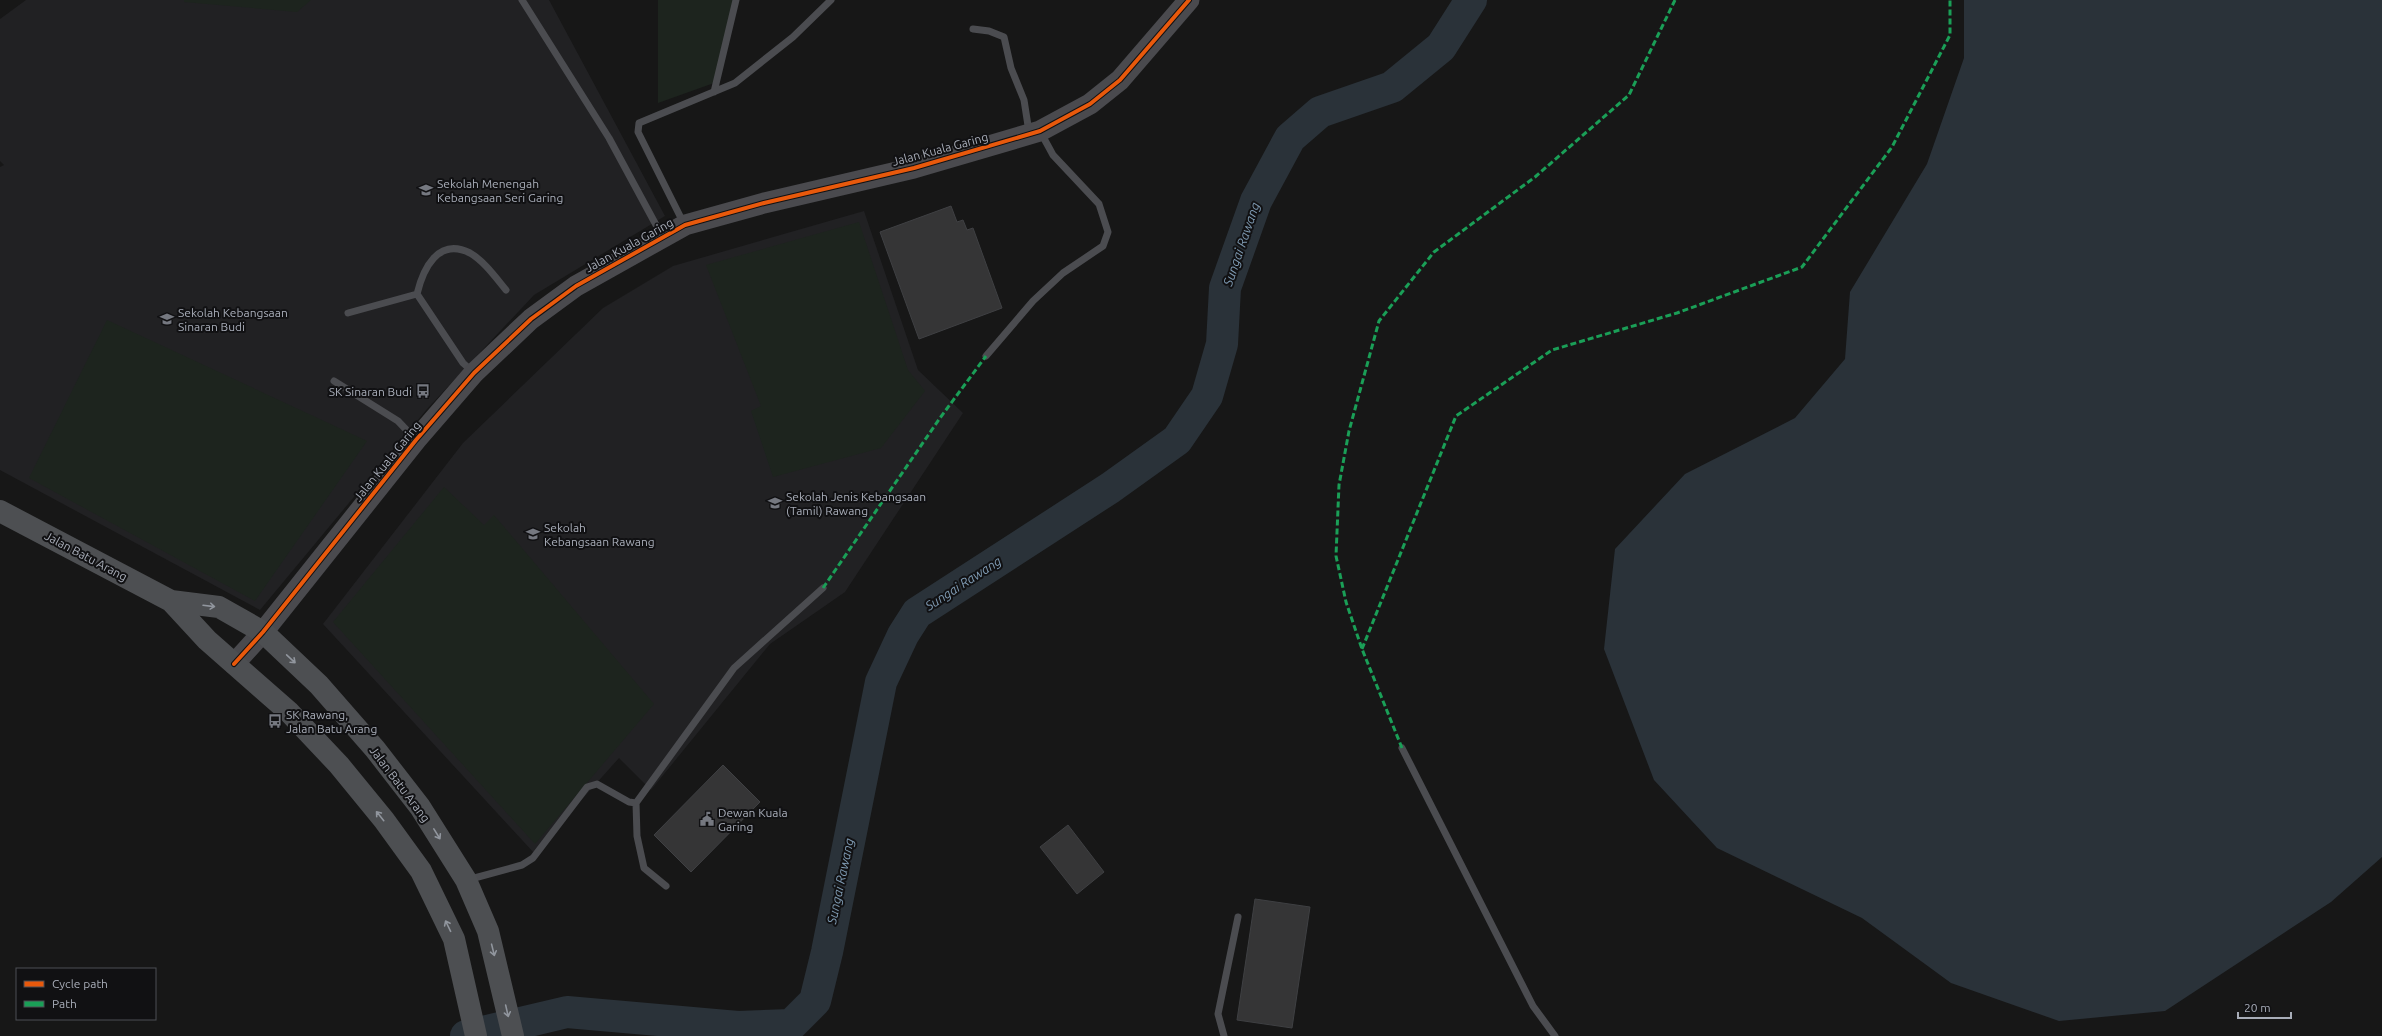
<svg xmlns="http://www.w3.org/2000/svg" width="2382" height="1036" font-family="Ubuntu,sans-serif">
  <style>
    .built { fill: #212123 }
    .green { fill: #1d241e }
    .water { fill: #2a3239 }
    .lines { fill: none; stroke-linecap: round; stroke-linejoin: round }
    .river { stroke: #2a3239; stroke-width: 32 }
    .building { fill: #353536; stroke: #3f4043 }
    .lane { stroke: #4b4c50; stroke-width: 7 }
    .secondary { stroke: #4a4a4e; stroke-width: 21 }
    .primary { stroke: #4d4f52; stroke-width: 22 }
    .quiet { stroke: #1a9f57; stroke-width: 3; stroke-dasharray: 6 3; stroke-linecap: butt }
    .cycleway-casing { stroke: #111113; stroke-width: 6 }
    .cycleway { stroke: #e8590c; stroke-width: 4 }
    .oneway { stroke: #91969e }
    .labels { text-anchor: middle; dominant-baseline: central; stroke-width: 4; stroke-linejoin: round; paint-order: stroke }
    .street-label { font-size: 12px; fill: #a8adb8; stroke: #111113 }
    .poi-label { font-size: 12px; fill: #a8adb8; stroke: #111113; text-anchor: start }
    .water-label { font-size: 13px; font-style: italic; fill: #7f9bb3; stroke: #111113 }
  </style>
  <rect width="100%" height="100%" fill="#171717"/>
  <path class="built" d="M26,0H549L665,216L534,295L427,409L260,610L0,470V167L4,165L0,161V19Z
    M864,211L918,370L963,413L845,592L770,644L651,790L619,758L534,853L323,624L463,443L603,308L673,266Z"/>
  <path class="green" d="M184,0H311L297,12L184,2Z
    M658,0H734L714,83L658,103Z
    M859,222L908,370L925,391L881,448L773,477L751,411L761,406L706,265Z
    M107,320L367,441L255,601L29,478Z
    M444,487L484,525L494,515L654,704L535,844L333,622Z"/>
  <path class="water" d="M1964,0H2382V857L2331,902L2165,1011L2059,1021L1951,983L1862,918L1717,848L1654,780L1604,649L1615,549L1685,474L1795,418L1845,359L1850,292L1927,164L1964,58Z"/>
  <g class="lines">
    <path class="river" d="M466,1036L567,1012L738,1027L791,1025L815,1001L827,952L881,682L903,635L917,613L1110,488L1177,440L1207,396L1222,344L1225,288L1256,201L1290,138L1320,112L1392,87L1441,47L1471,0"/>
  </g>
  <path class="building" d="M951,206L957,222L963,220L967,230L973,228L1002,308L919,339L880,232Z
    M723,765L760,802L691,872L654,835Z
    M1068,825L1104,872L1077,894L1040,847Z
    M1255,899L1310,907L1292,1028L1237,1020Z"/>
  <g class="lines">
    <path class="lane" d="M522,0L609,138L662,236
      M973,29L989,31L1004,37L1011,68L1024,100L1029,132
      M714,92L736,0
      M684,224L638,132L639,123L735,83L793,37L831,0
      M348,313L417,294
      M986,356L1033,301L1063,273L1103,246L1108,232L1099,204L1053,155L1041,133
      M473,372L463,363L417,294C423,269 438,237 470,253C484,261 496,278 506,290
      M334,381L398,421L415,439
      M1402,748L1533,1006L1555,1036
      M636,803L637,836L644,868L666,886
      M467,880L522,865L533,858L587,787L597,784L629,802L636,803L734,668L823,588
      M1224,1036L1218,1014L1238,917"/>
    <path class="secondary" d="M234,664L263,632L416,440L474,373L531,319L576,286L685,225L764,203L914,168L1040,131L1090,104L1120,80L1189,0"/>
    <path class="primary" d="M0,511L171,601L207,640L289,712L339,765L384,820L421,871L454,939L476,1036
      M171,601L219,607L263,632L319,685L375,749L420,807L466,880L488,931L513,1036"/>
    <path class="quiet" d="M823,588L940,418L986,356
      M1362,649L1456,416L1552,350L1677,313L1802,267L1892,147L1950,35V0
      M1402,748L1362,649L1346,602L1336,556L1339,485L1349,431L1379,321L1434,252L1535,177L1629,95L1675,0"/>
    <defs>
      <path id="cycleway" d="M234,664L263,632L416,440L474,373L531,319L576,286L685,225L764,203L914,168L1040,131L1090,104L1120,80L1189,0"/>
    </defs>
    <use href="#cycleway" class="cycleway-casing"/>
    <use href="#cycleway" class="cycleway"/>
  </g>
  <defs><path id="oneway-shaft" d="M-6 0H5M1.5-3L5.5 0L1.5 3" fill="none" stroke-width="1.6" stroke-linecap="round" stroke-linejoin="round"/></defs>
  <g class="oneway">
    <use href="#oneway-shaft" transform="translate(209 606) rotate(7)"/>
    <use href="#oneway-shaft" transform="translate(291 659) rotate(43)"/>
    <use href="#oneway-shaft" transform="translate(380 816) rotate(-129)"/>
    <use href="#oneway-shaft" transform="translate(437 834) rotate(58)"/>
    <use href="#oneway-shaft" transform="translate(448 926) rotate(-116)"/>
    <use href="#oneway-shaft" transform="translate(493 950) rotate(76)"/>
    <use href="#oneway-shaft" transform="translate(507 1011) rotate(77)"/>
  </g>
  <defs>
    <symbol id="school-bare" viewBox="-9 -9 18 18"><path d="M0-5L7-2L0 1L-7-2ZM-4 1L0 2.5L4 1V4Q0 6-4 4Z" fill="#757880" stroke="#111113" stroke-width="2.5" paint-order="stroke"/></symbol>
    <symbol id="bus-bare" viewBox="-9 -9 18 18"><path d="M-5-6H5V4H4V6H2V4H-2V6H-4V4H-5ZM-3.5-4V0h7V-4ZM-3.5 1.2v1.5H-2V1.2ZM2 1.2v1.5H3.5V1.2Z" fill="#757880" stroke="#111113" stroke-width="2.5" paint-order="stroke"/></symbol>
    <symbol id="civic-bare" viewBox="-9 -9 18 18"><path d="M-.6-6.5H3V-4.5H.6V-3L4-1V1h2V6H-6V1h2V-1L-.6-3ZM-1.2 2.5V6h2.4V2.5Z" fill="#757880" stroke="#111113" stroke-width="2.5" paint-order="stroke"/></symbol>
  </defs>
  <g fill-rule="evenodd">
    <use href="#school-bare" x="416" y="180" width="20" height="20"/>
    <use href="#school-bare" x="157" y="309" width="20" height="20"/>
    <use href="#bus-bare" x="413" y="381" width="20" height="20"/>
    <use href="#school-bare" x="765" y="493" width="20" height="20"/>
    <use href="#school-bare" x="523" y="524" width="20" height="20"/>
    <use href="#bus-bare" x="265" y="711" width="20" height="20"/>
    <use href="#civic-bare" x="697" y="809" width="20" height="20"/>
  </g>
  <g class="labels">
    <g class="street-label">
      <text transform="translate(940 149) rotate(-15)">Jalan Kuala Garing</text>
      <text transform="translate(629 245) rotate(-29)">Jalan Kuala Garing</text>
      <text transform="translate(387 461) rotate(-51)">Jalan Kuala Garing</text>
      <text transform="translate(86 556) rotate(28)">Jalan Batu Arang</text>
      <text transform="translate(400 784) rotate(53)">Jalan Batu Arang</text>
    </g>
    <g class="poi-label">
      <text x="437" y="183">Sekolah Menengah<tspan x="437" dy="14">Kebangsaan Seri Garing</tspan></text>
      <text x="178" y="312">Sekolah Kebangsaan<tspan x="178" dy="14">Sinaran Budi</tspan></text>
      <text x="412" y="391" text-anchor="end">SK Sinaran Budi</text>
      <text x="786" y="496">Sekolah Jenis Kebangsaan<tspan x="786" dy="14">(Tamil) Rawang</tspan></text>
      <text x="544" y="527">Sekolah<tspan x="544" dy="14">Kebangsaan Rawang</tspan></text>
      <text x="286" y="714">SK Rawang,<tspan x="286" dy="14">Jalan Batu Arang</tspan></text>
      <text x="718" y="812">Dewan Kuala<tspan x="718" dy="14">Garing</tspan></text>
    </g>
    <g class="water-label">
      <text transform="translate(1241 244) rotate(-71)">Sungai Rawang</text>
      <text transform="translate(963 583) rotate(-33)">Sungai Rawang</text>
      <text transform="translate(840 881) rotate(-78)">Sungai Rawang</text>
    </g>
  </g>
  <rect x="16" y="968" width="140" height="52" fill="#111113" stroke="#4d4f55"/>
  <rect x="24" y="981" width="20" height="6" fill="#e8590c" stroke="#4d4f55"/>
  <text x="52" y="988" font-size="12" fill="#a8adb8">Cycle path</text>
  <rect x="24" y="1001" width="20" height="6" fill="#1a9f57" stroke="#4d4f55"/>
  <text x="52" y="1008" font-size="12" fill="#a8adb8">Path</text>
  <path d="M2238 1012v6h53v-6" fill="none" stroke="#a8adb8" stroke-width="2"/>
  <text x="2244" y="1012" font-size="12" fill="#a8adb8" stroke="#111113" stroke-width="3" paint-order="stroke">20 m</text>
</svg>
